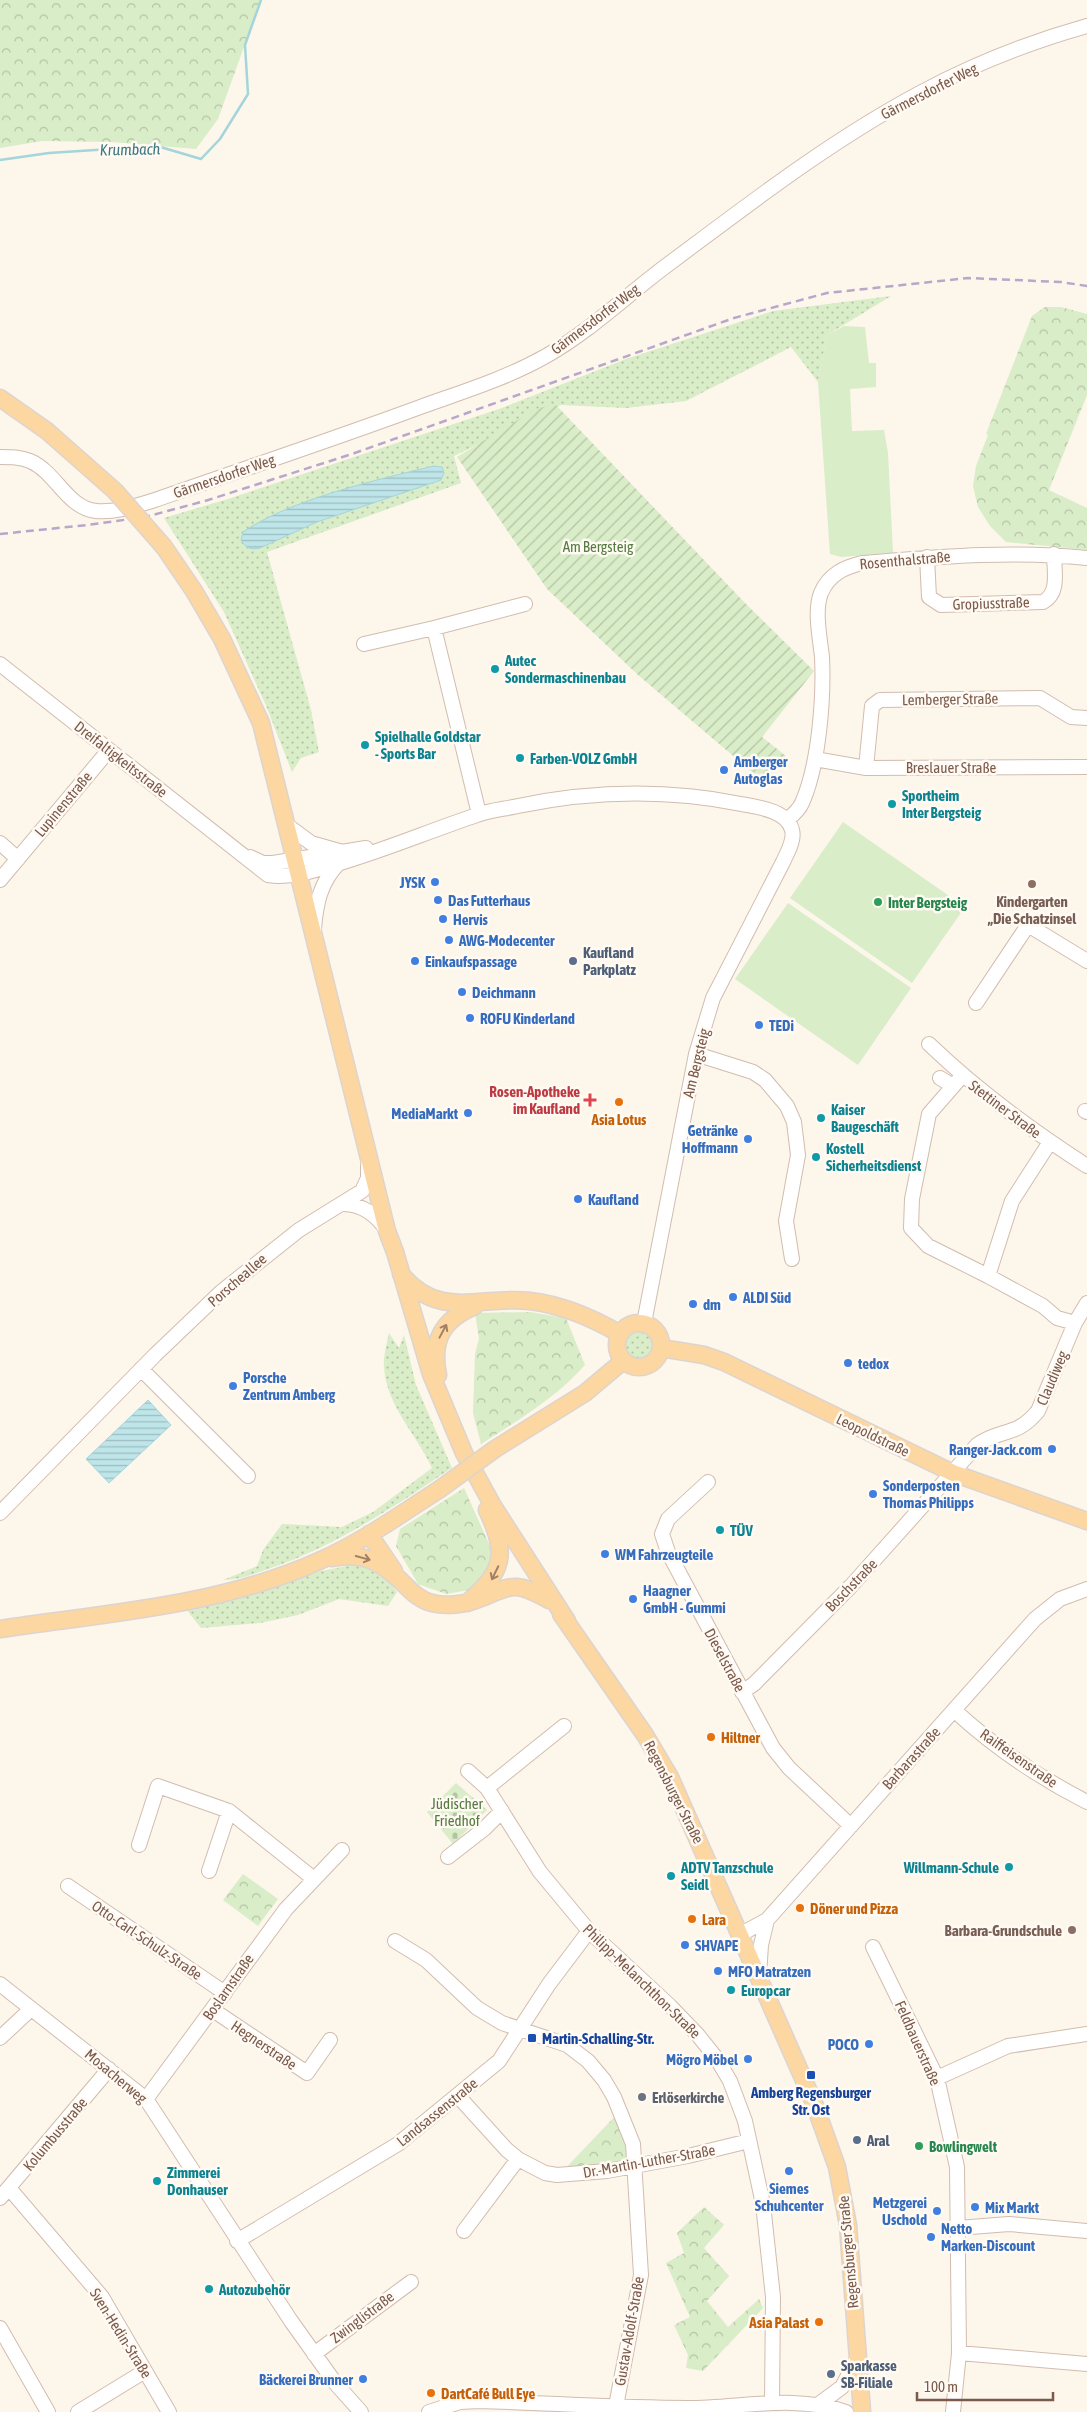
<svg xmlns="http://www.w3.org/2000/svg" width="1087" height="2412" font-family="'Asap Condensed',sans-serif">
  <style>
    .grass { fill: url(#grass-dots) }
    .forest { fill: url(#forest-crowns) }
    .cemetery { fill: url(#cemetery-stones) }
    .garden { fill: url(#garden-furrows) }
    .pitch { fill: #d9edc8 }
    .water { fill: url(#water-rules); stroke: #a3d5db }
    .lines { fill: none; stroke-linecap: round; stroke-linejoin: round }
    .stream { stroke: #a3d5db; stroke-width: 2.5 }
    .minor-casing { stroke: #d2bcaf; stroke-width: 16 }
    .major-casing { stroke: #ddd4d0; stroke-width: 19 }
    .minor { stroke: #fff; stroke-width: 14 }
    .major { stroke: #fdd7a2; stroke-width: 16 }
    .rail { stroke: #b8a7ca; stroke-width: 2.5; stroke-dasharray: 8 5; stroke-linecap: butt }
    .major-bridge-casing { stroke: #ddd4d0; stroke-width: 19; stroke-linecap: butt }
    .major-bridge { stroke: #fdd7a2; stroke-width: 16 }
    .oneway { stroke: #a28066 }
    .culture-dot { fill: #0f9aa8; stroke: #fffaf3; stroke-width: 2 }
    .shop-dot { fill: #3f7fe0; stroke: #fffaf3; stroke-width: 2 }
    .education-dot { fill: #8d6e63; stroke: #fffaf3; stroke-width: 2 }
    .leisure-dot { fill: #2e9e5b; stroke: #fffaf3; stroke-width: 2 }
    .service-dot { fill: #5c6f8a; stroke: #fffaf3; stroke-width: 2 }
    .health-dot { fill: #e0444e; stroke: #fffaf3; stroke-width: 2 }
    .food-dot { fill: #e8710a; stroke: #fffaf3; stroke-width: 2 }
    .transit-dot { fill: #1a4fb4; stroke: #fffaf3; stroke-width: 2 }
    .worship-dot { fill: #6b7280; stroke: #fffaf3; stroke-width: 2 }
    .labels { text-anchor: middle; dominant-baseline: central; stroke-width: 5; stroke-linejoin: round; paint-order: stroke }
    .street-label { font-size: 15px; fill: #7b5a4c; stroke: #fffaf3 }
    .park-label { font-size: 15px; fill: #547b40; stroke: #fffaf3 }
    .culture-label { font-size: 15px; font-weight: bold; fill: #0d838f; stroke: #fffaf3; text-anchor: start }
    .shop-label { font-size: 15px; font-weight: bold; fill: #366cbe; stroke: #fffaf3; text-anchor: start }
    .education-label { font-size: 15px; font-weight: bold; fill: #785e54; stroke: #fffaf3 }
    .leisure-label { font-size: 15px; font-weight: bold; fill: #27864d; stroke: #fffaf3; text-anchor: start }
    .service-label { font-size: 15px; font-weight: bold; fill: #4e5e75; stroke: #fffaf3; text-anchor: start }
    .health-label { font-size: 15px; font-weight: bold; fill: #be3a42; stroke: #fffaf3; text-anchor: end }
    .food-label { font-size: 15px; font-weight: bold; fill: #c56008; stroke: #fffaf3; text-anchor: start }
    .transit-label { font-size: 15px; font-weight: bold; fill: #164399; stroke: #fffaf3; text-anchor: start }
    .worship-label { font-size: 15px; font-weight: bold; fill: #5b616d; stroke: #fffaf3; text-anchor: start }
    .water-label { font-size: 16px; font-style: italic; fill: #3e7880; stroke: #fffaf3 }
  </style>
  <defs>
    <pattern id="grass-dots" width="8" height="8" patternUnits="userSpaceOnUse" patternTransform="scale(1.25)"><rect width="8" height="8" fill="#d9edc8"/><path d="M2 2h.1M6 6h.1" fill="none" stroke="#b5c3a5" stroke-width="1.8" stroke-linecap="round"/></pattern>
    <pattern id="forest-crowns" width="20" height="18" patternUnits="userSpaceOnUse" patternTransform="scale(1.25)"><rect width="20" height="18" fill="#d9edc8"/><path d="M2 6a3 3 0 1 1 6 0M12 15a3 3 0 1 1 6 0" fill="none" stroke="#b5c3a5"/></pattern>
    <pattern id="cemetery-stones" width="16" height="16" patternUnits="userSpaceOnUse" patternTransform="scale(1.25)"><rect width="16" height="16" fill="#d9edc8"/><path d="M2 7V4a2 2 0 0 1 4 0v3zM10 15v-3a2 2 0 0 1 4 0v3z" fill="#b5c3a5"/></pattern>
    <pattern id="garden-furrows" width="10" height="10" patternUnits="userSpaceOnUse" patternTransform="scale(1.25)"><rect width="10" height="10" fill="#d9edc8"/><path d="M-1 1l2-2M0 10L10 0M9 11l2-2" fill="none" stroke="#b5c3a5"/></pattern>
    <pattern id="water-rules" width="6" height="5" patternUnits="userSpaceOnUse" patternTransform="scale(1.25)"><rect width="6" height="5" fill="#bee5e9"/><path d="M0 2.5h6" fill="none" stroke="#9fbdbf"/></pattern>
  </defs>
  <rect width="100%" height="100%" fill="#fdf6eb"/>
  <path class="grass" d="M891,296L827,335L818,382L791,347L686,401L626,408L561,405L454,456L461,483L267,552L311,710L319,752L301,758L292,772L267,708L224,612L164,518L228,499L499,409L626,359L773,311Z
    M621 1345a17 17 0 1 1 34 0a17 17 0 1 1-34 0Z
    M389,1333L399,1348L404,1335L416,1385L452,1468C395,1506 336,1546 271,1568C254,1574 240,1580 223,1580L257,1566L263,1550L282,1524L342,1527L373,1512L432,1468C417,1435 386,1405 384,1367C383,1357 387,1343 389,1333Z
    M357,1564L387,1578L397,1592L388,1606L339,1599L298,1615L260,1623L201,1628L186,1609L311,1573Z"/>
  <path class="forest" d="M0,0H261L218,119L196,149L112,142L42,141L0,148Z
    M1045,307H1061L1087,314V395L1049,490L1087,508V550L1006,542L990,526L978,507L973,486L976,466L988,435L986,434L1032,316Z
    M530,1312L566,1318L585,1365C556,1398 518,1420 481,1444L473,1413L475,1354L479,1338L475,1313Z
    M464,1488L490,1546V1570L474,1589L446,1594L418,1584L396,1546L400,1529Z
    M243,1874L278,1899L258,1926L223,1900Z
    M619,2112L633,2165L560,2174Z
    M704,2207L724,2225L704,2248L729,2276L707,2301L728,2327L759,2299L763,2308L703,2371L686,2368L688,2355L674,2325L690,2317L666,2263L684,2253L677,2233Z"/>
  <path class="cemetery" d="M456,1783L487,1810L453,1844L427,1812Z"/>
  <path class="garden" d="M555,404L745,603L814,671L762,737L786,756L765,783L638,675L547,589L457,457L536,409Z"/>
  <path class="pitch" d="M844,326L865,327L869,363H876V387L850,389L852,431L884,430L888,453L893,553L841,557L830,554L818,382L827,335Z
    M843,822L965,907L912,983L790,898Z
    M788,903L911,988L858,1065L735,979Z"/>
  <path class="water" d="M434,466L442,467L444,473L441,480L317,522L260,548C250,550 246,548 241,540L243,532C289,500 379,479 434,466Z
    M148,1400L171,1425L109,1483L86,1459Z"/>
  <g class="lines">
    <path class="stream" d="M0,160L49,153L157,146L201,159L220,139L248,94L245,45L261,0"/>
    <defs>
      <path id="minor" d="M0,457C11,457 20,457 30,461C56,472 67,508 96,511C114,513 135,506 152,501C243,469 334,439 423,406C465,391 507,378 546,356C592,330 631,291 674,260C753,201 832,140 920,93C972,65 1030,42 1087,26
        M927,557L929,597L941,605L1043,602C1060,593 1054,571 1054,554
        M434,628L525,604
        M364,644L434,628L479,814
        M0,664L268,875C286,878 305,873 323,868C376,854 426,832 477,815C490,810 505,809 518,806C591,791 667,789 741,804C757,807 787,810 792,830C795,840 787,853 783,862L713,998L696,1054L644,1323
        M815,759L866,768L1087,767
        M866,768L872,706L880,700L1040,698L1071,717L1087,718
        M787,820C793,815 799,810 802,803C819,765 824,698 822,657C820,638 814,611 821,593C829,574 845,567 862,563C937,557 1012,550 1087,558
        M288,826L311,843L339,851
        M0,843L18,859
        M250,857L263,863H273L366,848
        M0,880L109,750
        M314,929C316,904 320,883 338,864
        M976,1003L1028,925L1087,961
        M929,1044C977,1090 1031,1130 1087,1166
        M696,1054L753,1072L765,1080L787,1106L794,1122L798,1155L786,1221L792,1259
        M962,1076L929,1114L912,1199L911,1228L928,1246L988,1276
        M940,1078L953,1086
        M1085,1111L1087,1112
        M1050,1142L1012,1201L988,1276L1043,1306L1057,1318L1075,1323
        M344,1204C363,1205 375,1214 386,1229
        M141,1369L248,1476
        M708,1482L668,1519L662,1534L668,1552L773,1748L789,1768L851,1826
        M0,1513L155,1355L221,1292L299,1230L362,1191L368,1178V1165
        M742,1692L754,1684L851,1586L977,1445C1000,1428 1016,1438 1038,1411L1075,1323L1087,1303
        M954,1710C993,1746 1040,1778 1087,1802
        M468,1771L487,1788L540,1872L589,1931L670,2006L697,2034L717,2059L730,2081L745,2121L763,2204L773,2297L772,2403
        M487,1788L564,1726
        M139,1845L158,1786L229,1811L314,1879
        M448,1857L484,1829L502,1811
        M209,1871L229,1811
        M68,1886L225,1993
        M741,1934L767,1920L1035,1619L1060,1599L1087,1589
        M395,1941L426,1960L477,2008L502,2023L567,2045L588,2061L604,2080L614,2097L633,2144L641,2275L616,2406
        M873,1947L937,2078L957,2167L959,2353L953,2412
        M759,1975L761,1945L767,1920
        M0,1984L146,2099L291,2321L336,2384L361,2412
        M213,2010L307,2073L330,2040
        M0,2038L31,2009
        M937,2078L1008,2046L1087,2034
        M458,2096L507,2150L518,2159L545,2173L557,2175L607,2171L688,2156L749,2141
        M146,2099L286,1909L342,1850
        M9,2188L102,2297L169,2412
        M0,2198L109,2069
        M958,2228L1009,2224L1087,2231
        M464,2231L518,2159
        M237,2241L398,2144L499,2061L549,1984L589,1931
        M0,2328L48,2412
        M959,2353L1087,2364
        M314,2354L411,2282
        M819,2404L842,2387L857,2359
        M78,2412L145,2371
        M429,2412L460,2402L480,2401C549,2403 619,2408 688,2408C741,2408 795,2394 846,2412"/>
      <path id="major" d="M0,398L47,431L115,491
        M164,547L194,591L222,639L261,723L387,1231L395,1252L431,1374L464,1453L493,1506L567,1621
        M401,1274C439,1321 481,1295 530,1301C563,1305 591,1317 620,1334
        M617 1345a22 22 0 1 1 44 0a22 22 0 1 1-44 0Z
        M661,1348L704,1355L724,1362L953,1473L1087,1521
        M438,1375C431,1340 442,1320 475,1306
        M495,1449L585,1393L623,1361
        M369,1534L394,1571
        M332,1558C362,1552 380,1561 401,1581C410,1590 419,1600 432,1603C447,1607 467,1604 481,1598C493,1594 505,1586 517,1587C529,1588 539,1595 549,1600
        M467,1603C504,1571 508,1555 487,1510
        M561,1614L645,1735L670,1777L814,2103L837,2167L848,2225L862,2412
        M0,1629C107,1613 219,1606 319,1561C362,1542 401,1514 440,1489"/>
    </defs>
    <use href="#minor" class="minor-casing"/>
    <use href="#major" class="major-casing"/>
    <use href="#minor" class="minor"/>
    <use href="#major" class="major"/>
    <path class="rail" d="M0,534L87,525L145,517L205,501L352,454L734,318L827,293L968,278L1061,282L1087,286"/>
    <defs>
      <path id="major-bridge" d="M115,491L164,547
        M440,1489L495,1449"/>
    </defs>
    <use href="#major-bridge" class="major-bridge-casing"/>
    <use href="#major-bridge" class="major-bridge"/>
  </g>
  <defs><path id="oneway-shaft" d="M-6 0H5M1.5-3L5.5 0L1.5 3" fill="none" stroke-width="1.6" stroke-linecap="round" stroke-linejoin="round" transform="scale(1.25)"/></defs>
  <g class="oneway">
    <use href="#oneway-shaft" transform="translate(443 1331) rotate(-62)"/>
    <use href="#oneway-shaft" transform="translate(363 1558) rotate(15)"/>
    <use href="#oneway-shaft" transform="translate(495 1573) rotate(116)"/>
  </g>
  <g class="culture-dot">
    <circle cx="495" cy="669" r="5"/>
    <circle cx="365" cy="745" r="5"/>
    <circle cx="520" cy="758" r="5"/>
    <circle cx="892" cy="804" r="5"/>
    <circle cx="821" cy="1118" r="5"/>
    <circle cx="816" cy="1157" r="5"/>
    <circle cx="720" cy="1530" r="5"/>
    <circle cx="1009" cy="1867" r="5"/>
    <circle cx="671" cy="1876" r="5"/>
    <circle cx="731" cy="1990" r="5"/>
    <circle cx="157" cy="2181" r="5"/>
    <circle cx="209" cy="2289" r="5"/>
  </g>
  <g class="shop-dot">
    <circle cx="724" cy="770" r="5"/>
    <circle cx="435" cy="882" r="5"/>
    <circle cx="438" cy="900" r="5"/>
    <circle cx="443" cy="919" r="5"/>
    <circle cx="449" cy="940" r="5"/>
    <circle cx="415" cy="961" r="5"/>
    <circle cx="462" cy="992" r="5"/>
    <circle cx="470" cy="1018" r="5"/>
    <circle cx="759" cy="1025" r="5"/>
    <circle cx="468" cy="1113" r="5"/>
    <circle cx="748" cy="1139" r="5"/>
    <circle cx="578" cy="1199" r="5"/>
    <circle cx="733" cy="1297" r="5"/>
    <circle cx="693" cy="1304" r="5"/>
    <circle cx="848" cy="1363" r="5"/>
    <circle cx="233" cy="1386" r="5"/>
    <circle cx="1052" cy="1449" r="5"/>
    <circle cx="873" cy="1494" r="5"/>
    <circle cx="605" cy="1554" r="5"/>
    <circle cx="633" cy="1599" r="5"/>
    <circle cx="685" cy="1945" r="5"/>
    <circle cx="718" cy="1971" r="5"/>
    <circle cx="869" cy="2044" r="5"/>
    <circle cx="748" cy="2059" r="5"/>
    <circle cx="789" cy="2171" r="5"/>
    <circle cx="975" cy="2207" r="5"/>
    <circle cx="937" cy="2211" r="5"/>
    <circle cx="931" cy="2237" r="5"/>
    <circle cx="363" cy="2379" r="5"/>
  </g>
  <g class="education-dot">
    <circle cx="1032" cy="884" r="5"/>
    <circle cx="1072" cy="1930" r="5"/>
  </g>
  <g class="leisure-dot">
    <circle cx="878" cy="902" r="5"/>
    <circle cx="919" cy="2146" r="5"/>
  </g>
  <g class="service-dot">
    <circle cx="573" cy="961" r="5"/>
    <circle cx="857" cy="2140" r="5"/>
    <circle cx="831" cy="2374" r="5"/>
  </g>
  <path class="health-dot" d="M587.5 1092.5h5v5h5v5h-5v5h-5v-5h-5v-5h5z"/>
  <g class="food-dot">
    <circle cx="619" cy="1102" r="5"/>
    <circle cx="711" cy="1737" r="5"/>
    <circle cx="800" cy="1908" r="5"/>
    <circle cx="692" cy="1919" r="5"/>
    <circle cx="819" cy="2322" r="5"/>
    <circle cx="431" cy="2393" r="5"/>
  </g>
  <g class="transit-dot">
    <rect x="527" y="2033" width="10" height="10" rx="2.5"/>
    <rect x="806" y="2070" width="10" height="10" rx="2.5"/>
  </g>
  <circle class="worship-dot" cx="642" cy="2097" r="5"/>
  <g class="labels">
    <g class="street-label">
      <text transform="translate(929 91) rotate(-27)">Gärmersdorfer Weg</text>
      <text transform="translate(595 319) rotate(-37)">Gärmersdorfer Weg</text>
      <text transform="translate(224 476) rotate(-19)">Gärmersdorfer Weg</text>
      <text transform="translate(905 560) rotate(-5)">Rosenthalstraße</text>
      <text transform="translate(991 603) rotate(-2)">Gropiusstraße</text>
      <text transform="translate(950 699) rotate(-1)">Lemberger Straße</text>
      <text transform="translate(121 759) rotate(38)">Dreifaltigkeitsstraße</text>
      <text x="951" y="767">Breslauer Straße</text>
      <text transform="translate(63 804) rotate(-50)">Lupinenstraße</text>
      <text transform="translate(696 1063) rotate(-76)">Am Bergsteig</text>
      <text transform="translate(1005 1109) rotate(37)">Stettiner Straße</text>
      <text transform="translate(237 1280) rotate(-41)">Porscheallee</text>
      <text transform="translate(1052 1378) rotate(-67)">Claudiweg</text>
      <text transform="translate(873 1435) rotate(26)">Leopoldstraße</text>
      <text transform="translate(851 1585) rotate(-46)">Boschstraße</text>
      <text transform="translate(725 1660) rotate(62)">Dieselstraße</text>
      <text transform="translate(911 1758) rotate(-48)">Barbarastraße</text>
      <text transform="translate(1019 1758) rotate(35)">Raiffeisenstraße</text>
      <text transform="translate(674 1792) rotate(63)">Regensburger Straße</text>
      <text transform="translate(147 1940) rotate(34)">Otto-Carl-Schulz-Straße</text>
      <text transform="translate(642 1981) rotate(44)">Philipp-Melanchthon-Straße</text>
      <text transform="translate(228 1987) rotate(-55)">Boslarnstraße</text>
      <text transform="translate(918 2043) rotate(66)">Feldbauerstraße</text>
      <text transform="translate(264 2045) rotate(34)">Hegnerstraße</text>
      <text transform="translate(116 2076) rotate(40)">Mosacherweg</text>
      <text transform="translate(437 2112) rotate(-39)">Landsassenstraße</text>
      <text transform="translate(55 2134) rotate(-50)">Kolumbusstraße</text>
      <text transform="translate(649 2161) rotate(-10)">Dr.-Martin-Luther-Straße</text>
      <text transform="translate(848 2252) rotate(-95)">Regensburger Straße</text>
      <text transform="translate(362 2317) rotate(-37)">Zwinglistraße</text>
      <text transform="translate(629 2331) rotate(-80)">Gustav-Adolf-Straße</text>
      <text transform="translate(121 2333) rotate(58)">Sven-Hedin-Straße</text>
    </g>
    <g class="park-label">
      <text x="598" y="546">Am Bergsteig</text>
      <text x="457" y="1803">Jüdischer<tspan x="457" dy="17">Friedhof</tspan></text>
    </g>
    <g class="culture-label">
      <text x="505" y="660">Autec<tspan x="505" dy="17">Sondermaschinenbau</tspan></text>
      <text x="375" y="736">Spielhalle Goldstar<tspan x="375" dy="17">- Sports Bar</tspan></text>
      <text x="530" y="758">Farben-VOLZ GmbH</text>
      <text x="902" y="795">Sportheim<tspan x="902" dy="17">Inter Bergsteig</tspan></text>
      <text x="831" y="1109">Kaiser<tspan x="831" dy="17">Baugeschäft</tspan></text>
      <text x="826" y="1148">Kostell<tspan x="826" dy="17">Sicherheitsdienst</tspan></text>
      <text x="730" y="1530">TÜV</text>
      <text x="681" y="1867">ADTV Tanzschule<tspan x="681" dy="17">Seidl</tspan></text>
      <text x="999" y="1867" text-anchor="end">Willmann-Schule</text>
      <text x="741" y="1990">Europcar</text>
      <text x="167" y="2172">Zimmerei<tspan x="167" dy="17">Donhauser</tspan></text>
      <text x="219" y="2289">Autozubehör</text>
    </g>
    <g class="shop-label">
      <text x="734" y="761">Amberger<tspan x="734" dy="17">Autoglas</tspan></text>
      <text x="425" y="882" text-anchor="end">JYSK</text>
      <text x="448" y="900">Das Futterhaus</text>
      <text x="453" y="919">Hervis</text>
      <text x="459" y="940">AWG-Modecenter</text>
      <text x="425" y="961">Einkaufspassage</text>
      <text x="472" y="992">Deichmann</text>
      <text x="480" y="1018">ROFU Kinderland</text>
      <text x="769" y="1025">TEDi</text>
      <text x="458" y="1113" text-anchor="end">MediaMarkt</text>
      <text x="738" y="1130" text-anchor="end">Getränke<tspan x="738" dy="17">Hoffmann</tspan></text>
      <text x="588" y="1199">Kaufland</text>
      <text x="743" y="1297">ALDI Süd</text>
      <text x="703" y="1304">dm</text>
      <text x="858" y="1363">tedox</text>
      <text x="243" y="1377">Porsche<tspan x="243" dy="17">Zentrum Amberg</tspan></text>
      <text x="1042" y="1449" text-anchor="end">Ranger-Jack.com</text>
      <text x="883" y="1485">Sonderposten<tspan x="883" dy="17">Thomas Philipps</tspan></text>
      <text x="615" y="1554">WM Fahrzeugteile</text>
      <text x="643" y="1590">Haagner<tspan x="643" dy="17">GmbH - Gummi</tspan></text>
      <text x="695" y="1945">SHVAPE</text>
      <text x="728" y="1971">MFO Matratzen</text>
      <text x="859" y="2044" text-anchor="end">POCO</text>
      <text x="738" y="2059" text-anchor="end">Mögro Möbel</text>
      <text x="789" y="2188" text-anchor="middle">Siemes<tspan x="789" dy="17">Schuhcenter</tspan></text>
      <text x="927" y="2202" text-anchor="end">Metzgerei<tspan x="927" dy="17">Uschold</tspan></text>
      <text x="985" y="2207">Mix Markt</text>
      <text x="941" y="2228">Netto<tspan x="941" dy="17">Marken-Discount</tspan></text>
      <text x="353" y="2379" text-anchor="end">Bäckerei Brunner</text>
    </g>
    <g class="education-label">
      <text x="1032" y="901">Kindergarten<tspan x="1032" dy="17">„Die Schatzinsel</tspan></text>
      <text x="1062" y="1930" text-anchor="end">Barbara-Grundschule</text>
    </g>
    <g class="leisure-label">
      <text x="888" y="902">Inter Bergsteig</text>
      <text x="929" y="2146">Bowlingwelt</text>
    </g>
    <g class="service-label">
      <text x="583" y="952">Kaufland<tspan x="583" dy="17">Parkplatz</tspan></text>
      <text x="867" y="2140">Aral</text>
      <text x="841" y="2365">Sparkasse<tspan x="841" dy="17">SB-Filiale</tspan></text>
    </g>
    <g class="health-label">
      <text x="580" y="1091">Rosen-Apotheke<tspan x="580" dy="17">im Kaufland</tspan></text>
    </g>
    <g class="food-label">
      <text x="619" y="1119" text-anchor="middle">Asia Lotus</text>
      <text x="721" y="1737">Hiltner</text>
      <text x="810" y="1908">Döner und Pizza</text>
      <text x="702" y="1919">Lara</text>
      <text x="809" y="2322" text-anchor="end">Asia Palast</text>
      <text x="441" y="2393">DartCafé Bull Eye</text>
    </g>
    <g class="transit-label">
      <text x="542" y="2038">Martin-Schalling-Str.</text>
      <text x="811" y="2092" text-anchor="middle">Amberg Regensburger<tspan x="811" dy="17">Str. Ost</tspan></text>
    </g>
    <g class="worship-label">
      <text x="652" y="2097">Erlöserkirche</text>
    </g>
    <g class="water-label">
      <text transform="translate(130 149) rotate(-1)">Krumbach</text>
    </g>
  </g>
  <path d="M917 2392v8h136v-8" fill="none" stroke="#7b5a4c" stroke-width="2.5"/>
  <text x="924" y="2392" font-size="15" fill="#7b5a4c" stroke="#fffaf3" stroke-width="4" paint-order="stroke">100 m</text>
</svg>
